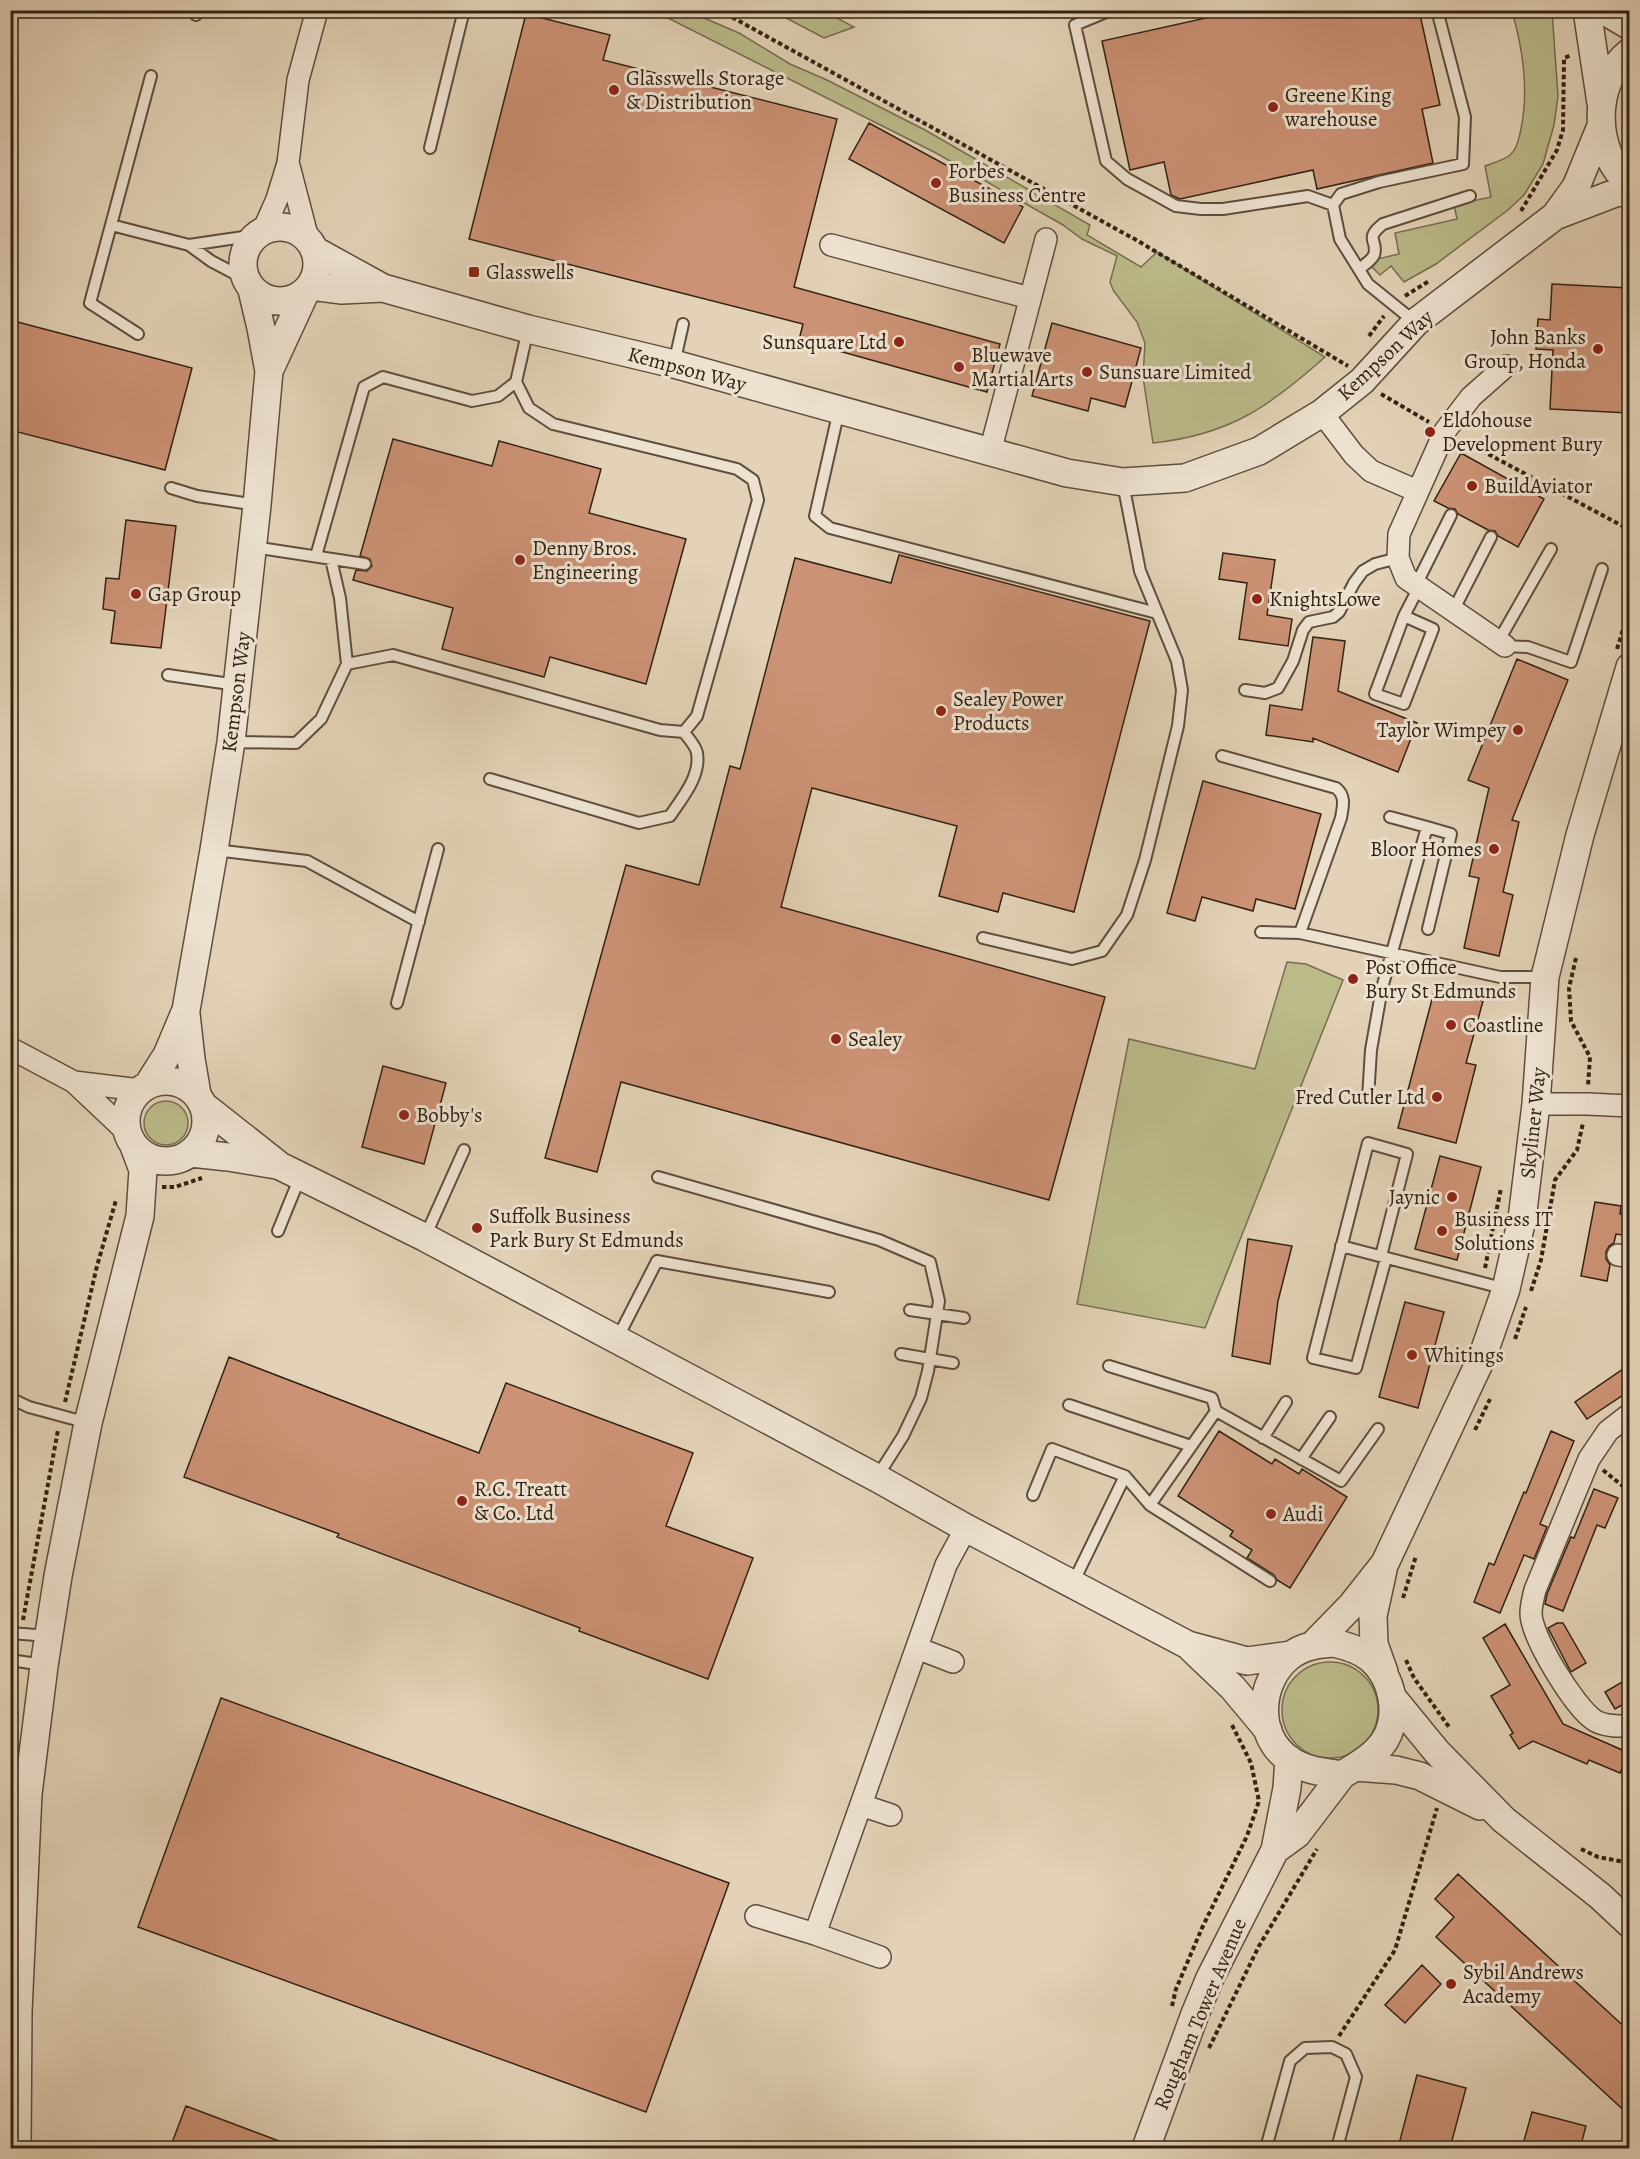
<svg xmlns="http://www.w3.org/2000/svg" width="1640" height="2159" font-family="Alegreya,serif">
  <style>
    .green { fill: #bbba89; stroke: #766e4e; stroke-width: 1.5 }
    .building { fill: #cc9275; stroke: #322214; stroke-width: 1.5 }
    .lines { fill: none; stroke-linecap: round; stroke-linejoin: round }
    .service-casing { stroke: #5e4e3d; stroke-width: 14 }
    .minor-casing { stroke: #5e4e3d; stroke-width: 24 }
    .tertiary-casing { stroke: #5e4e3d; stroke-width: 30 }
    .path { stroke: #322214; stroke-width: 4; stroke-dasharray: 4.5 3; stroke-linecap: butt }
    .service { stroke: #ede2d0; stroke-width: 10 }
    .minor { stroke: #ede2d0; stroke-width: 21 }
    .tertiary { stroke: #ede2d0; stroke-width: 27 }
    .poi-dot { fill: #8f2418; stroke: #ede2d0; stroke-width: 2 }
    .labels { text-anchor: middle; dominant-baseline: central; stroke-width: 6; stroke-linejoin: round; paint-order: stroke }
    .poi-label { font-size: 21px; fill: #322214; stroke: #ede2d0; text-anchor: start }
    .street-label { font-size: 21px; fill: #322214; stroke: #ede2d0 }
  </style>
  <rect width="100%" height="100%" fill="#e3d2b7"/>
  <filter id="stains"><feTurbulence type="fractalNoise" baseFrequency=".00333" numOctaves="4"/><feColorMatrix values="0 0 0 0 .2 0 0 0 0 .09 0 0 0 0 .02 0 0 0 .5 -.17"/></filter>
  <radialGradient id="worn" r=".72"><stop offset=".6" stop-color="#630" stop-opacity="0"/><stop offset="1" stop-color="#630" stop-opacity=".3"/></radialGradient>
  <path class="green" d="M654,11H688L739,33L790,64L827,80L925,130L1090,225L1087,235L1141,267L1157,252L1325,357C1269,407 1229,435 1153,443L1143,377L1145,343L1137,322L1113,290L1110,282L1117,256L1082,239L1063,225L936,153Z
    M773,11H824L854,27L824,38Z
    M1512,11H1552L1558,96L1554,125L1543,164L1524,195L1508,210L1436,264L1404,282L1391,266L1380,275L1372,267L1373,260L1399,254L1395,233L1457,219L1454,205L1491,197L1485,166C1493,163 1504,160 1510,155C1517,149 1519,138 1521,129C1529,89 1523,50 1512,11Z
    M1287,962L1306,964L1343,980L1205,1328L1077,1304L1129,1039L1255,1069Z
    M144 1123a22 22 0 1 1 44 0a22 22 0 1 1-44 0Z
    M1282 1710a48 48 0 1 1 96 0a48 48 0 1 1-96 0Z"/>
  <path class="building" d="M1242,10H1419L1440,105L1422,109L1433,163L1317,189L1313,170L1180,199L1171,195L1164,162L1130,170L1102,41Z
    M526,14L610,35L603,60L837,119L794,287L1000,344L987,392L799,340L803,324L469,239Z
    M869,123L1023,207L1004,243L849,159Z
    M1552,284L1629,288V413L1550,409L1553,350L1536,349L1538,319L1550,320Z
    M10,320L192,368L165,470L10,430Z
    M1052,323L1141,348L1125,407L1091,398L1088,411L1032,396Z
    M393,439L492,466L499,441L601,469L589,513L686,539L646,684L550,657L544,677L442,649L453,608L353,580L356,570L367,571L372,566L370,559L360,556Z
    M1461,453L1544,499L1518,547L1498,536L1495,531L1488,530L1458,514L1455,509L1448,508L1434,501Z
    M126,520L176,526L161,648L111,643L115,611L103,609L106,578L119,579Z
    M1223,553L1275,560L1267,615L1292,619L1288,646L1239,639L1247,583L1219,579Z
    M899,555L1150,621L1074,912L1003,893L998,912L939,896L957,826L812,788L781,907L1105,997L1049,1200L621,1082L597,1172L545,1158L626,865L699,885L730,766L740,769L795,558L891,583Z
    M1313,637L1345,641L1338,691L1417,723L1398,772L1313,738V742L1266,735L1270,705L1302,710Z
    M1517,659L1568,680L1512,820L1519,822L1503,892L1513,895L1499,956L1464,948L1479,878L1469,876L1489,788L1468,780Z
    M1203,781L1321,814L1295,909L1256,899L1253,911L1202,897L1195,921L1167,913Z
    M1435,988L1483,1001L1466,1063L1476,1065L1456,1143L1398,1128Z
    M383,1066L446,1083L424,1164L362,1147Z
    M1440,1156L1481,1167L1457,1260L1415,1249Z
    M1595,1202L1621,1206L1620,1214L1629,1216V1236L1616,1234L1614,1243L1609,1246L1606,1252V1259L1610,1265L1607,1281L1581,1276Z
    M1248,1239L1292,1246L1278,1301L1270,1364L1232,1356Z
    M1405,1302L1444,1312L1418,1408L1379,1397Z
    M229,1357L479,1453L506,1383L693,1453L666,1526L753,1558L708,1679L579,1631L580,1628L337,1537L339,1534L184,1477Z
    M1629,1365V1391L1587,1419L1575,1402Z
    M1219,1431L1272,1464L1275,1459L1299,1474L1302,1469L1347,1497L1290,1588L1277,1580L1274,1575L1247,1558L1252,1550L1230,1536L1233,1531L1178,1496Z
    M1551,1431L1574,1441L1540,1524L1547,1527L1534,1559L1524,1555L1500,1613L1474,1602L1489,1563L1494,1565L1524,1492L1526,1493Z
    M1594,1489L1618,1498L1605,1528L1597,1525L1563,1611L1545,1604L1547,1594L1571,1537L1574,1538Z
    M1557,1623H1563L1586,1663L1571,1672L1548,1628Z
    M1505,1624L1563,1724L1629,1753L1620,1773L1589,1760L1587,1764L1533,1741L1519,1749L1510,1735L1513,1733L1491,1696L1510,1685L1483,1638Z
    M1629,1678V1701L1615,1709L1605,1692Z
    M221,1698L729,1883L646,2112L138,1927Z
    M1458,1874L1629,2031V2115L1436,1937L1454,1917L1435,1899Z
    M1422,1965L1441,1984L1405,2023L1385,2005Z
    M1417,2075L1466,2088L1450,2148H1398Z
    M186,2106L295,2147L294,2148H170Z
    M1532,2112L1586,2126L1580,2148H1522Z"/>
  <g class="lines">
    <defs>
      <path id="service" d="M1111,10L1075,25L1106,161L1127,179L1176,206L1201,209H1223L1308,196L1333,205
        M196,15L197,10
        M151,76L111,225L189,245L257,235
        M430,148L464,10
        M111,225L90,303L138,334
        M189,245L211,261L245,279
        M1359,269C1364,265 1371,261 1374,255C1379,240 1363,240 1383,224L1470,196
        M1415,322L1368,284L1340,239L1333,205L1341,194L1379,182L1463,164L1465,117L1437,10
        M674,364L683,324
        M839,410L815,516L830,528L1157,613
        M171,488L197,496L257,505
        M253,547L365,564
        M316,556L364,387L383,377L472,401L498,396L516,382L528,329
        M331,559L340,598L347,664
        M1416,585L1451,515
        M1453,611L1491,537
        M1404,616L1433,629L1404,704L1375,694L1404,616L1419,587
        M1498,642L1551,549
        M1505,646L1528,647L1571,662L1602,569
        M168,675L237,685
        M1245,690L1265,693L1278,688L1293,661L1303,630L1309,622L1333,617L1339,612L1354,583L1363,571L1375,564L1398,558
        M232,742L296,743L321,719L347,664L393,655L660,730L684,732L697,716L758,500L753,480L737,469L553,424L529,408L516,382
        M1222,756L1336,788C1346,796 1343,806 1341,818L1300,933
        M490,779L639,823L670,816C682,798 701,776 697,753C696,746 688,738 684,732
        M1427,827L1451,834L1428,929
        M215,850L307,861L419,922
        M1261,932L1300,933L1500,977H1545
        M983,938L1072,959L1102,951L1127,915L1145,860L1178,726L1182,690L1177,661L1140,571L1123,483
        M397,1003L438,849
        M1368,1098L1371,1050L1382,988L1427,827L1390,817
        M658,1177L879,1240L930,1262L939,1301L928,1371L921,1398L903,1436L877,1477
        M278,1231L300,1177
        M425,1237L464,1150
        M1341,1246L1506,1289
        M1381,1256L1407,1154L1368,1143L1313,1358L1356,1368L1386,1258
        M910,1310L964,1318
        M617,1339L657,1261L829,1292
        M901,1354L953,1363
        M1109,1366L1212,1398L1216,1411
        M10,1398L29,1407L88,1423
        M1069,1405L1191,1446
        M1263,1438L1286,1402
        M1301,1459L1330,1417
        M1033,1495L1052,1449L1125,1476L1150,1505L1270,1581
        M1150,1505L1216,1411L1341,1481L1378,1429
        M1073,1583L1125,1476
        M10,1633L49,1636
        M10,1660L44,1665
        M1266,2148L1290,2061L1305,2048L1332,2047L1346,2054L1356,2077L1337,2148"/>
      <path id="minor" d="M289,166L308,239
        M263,231L277,199L288,163L298,80L317,10
        M831,245L1030,298
        M1322,413L1354,455L1371,471L1417,491
        M990,452L1046,239
        M1505,646L1406,578L1398,558L1399,534L1445,431L1471,397L1506,366
        M10,1048L74,1082L127,1132
        M74,1082L140,1090
        M1536,1104H1587L1630,1106
        M1618,1255L1630,1257
        M1630,1414L1608,1431L1589,1459L1535,1590C1533,1598 1531,1606 1531,1613C1531,1637 1574,1706 1594,1720C1603,1726 1619,1727 1630,1725
        M917,1648L953,1662
        M861,1805L891,1815
        M756,1916L815,1934L880,1957
        M815,1934L946,1565L966,1528"/>
      <path id="tertiary" d="M1587,10L1601,103
        M1603,10L1630,26
        M1630,52C1591,82 1592,153 1630,184
        M1555,216L1576,187L1601,126
        M243 264a37 37 0 1 1 74 0a37 37 0 1 1-74 0Z
        M314,250L383,288L528,329L674,364L1067,473L1123,482L1185,478L1259,451L1322,413L1362,381L1416,322L1555,216L1618,192L1630,194
        M311,286L342,290L383,288
        M269,371L305,293
        M186,1014L191,1059L197,1094
        M126 1121a40 40 0 1 1 80 0a40 40 0 1 1-80 0Z
        M148,1085L167,1055L186,1010L214,850L231,742L257,505L269,371L261,328L252,290
        M204,1106L280,1166L424,1237L877,1478L966,1528L1188,1645L1247,1661L1291,1655
        M191,1153L228,1157L276,1165
        M1383,1570L1373,1616L1374,1644L1384,1672
        M1334,1643C1347,1646 1361,1650 1371,1659C1393,1678 1400,1715 1385,1740C1375,1756 1358,1765 1342,1775C1324,1772 1306,1771 1290,1760C1254,1736 1258,1681 1290,1656C1303,1646 1318,1644 1334,1643Z
        M1313,1645L1351,1606L1385,1563L1483,1355L1506,1289L1522,1219L1536,1104L1545,977L1580,835L1630,667
        M1191,1648L1233,1688L1268,1730
        M1392,1697L1437,1752L1504,1820L1600,1896L1630,1924
        M1355,1767L1396,1770L1420,1776L1480,1806
        M1275,1850L1297,1834L1342,1775
        M17,2148L18,2012L28,1794L44,1666L58,1576L88,1423L140,1216L143,1170L134,1146
        M1146,2148L1195,2014L1210,1978L1275,1850L1287,1788L1289,1759"/>
    </defs>
    <use href="#service" class="service-casing"/>
    <use href="#minor" class="minor-casing"/>
    <use href="#tertiary" class="tertiary-casing"/>
    <path class="path" d="M719,10L1138,241L1348,366
      M1521,211L1557,150L1563,130L1564,58L1572,55
      M1405,296L1429,281
      M1369,336L1384,316
      M1381,394L1429,422
      M1462,440L1630,530
      M1617,649L1630,607
      M1576,958L1569,988L1571,1021L1590,1057L1588,1086
      M162,1187H175L202,1178
      M1485,1268L1501,1188
      M1531,1291L1541,1260L1555,1180L1577,1150L1583,1123
      M1515,1339L1526,1307
      M65,1402L97,1266L116,1200
      M1475,1430L1490,1399
      M1603,1470L1630,1492
      M1403,1598L1416,1556
      M23,1620L58,1430
      M1406,1660L1414,1678L1449,1727
      M10,1696L13,1675
      M1581,1849L1598,1857L1630,1863
      M1627,1951L1630,1953
      M1172,2006L1176,1989L1202,1928L1247,1836L1259,1801L1251,1763L1232,1725
      M1339,2036L1395,1950L1437,1808
      M1209,2048L1259,1946L1317,1849"/>
    <use href="#service" class="service"/>
    <use href="#minor" class="minor"/>
    <use href="#tertiary" class="tertiary"/>
  </g>
  <g class="poi-dot">
    <circle cx="614" cy="90" r="6"/>
    <circle cx="1273" cy="107" r="6"/>
    <circle cx="936" cy="183" r="6"/>
    <rect x="468" y="266" width="12" height="12" rx="3"/>
    <circle cx="899" cy="342" r="6"/>
    <circle cx="1598" cy="349" r="6"/>
    <circle cx="959" cy="367" r="6"/>
    <circle cx="1087" cy="372" r="6"/>
    <circle cx="1430" cy="432" r="6"/>
    <circle cx="1472" cy="486" r="6"/>
    <circle cx="520" cy="560" r="6"/>
    <circle cx="136" cy="594" r="6"/>
    <circle cx="1257" cy="599" r="6"/>
    <circle cx="941" cy="711" r="6"/>
    <circle cx="1518" cy="730" r="6"/>
    <circle cx="1494" cy="849" r="6"/>
    <circle cx="1353" cy="979" r="6"/>
    <circle cx="1451" cy="1025" r="6"/>
    <circle cx="836" cy="1039" r="6"/>
    <circle cx="1437" cy="1097" r="6"/>
    <circle cx="404" cy="1115" r="6"/>
    <circle cx="1452" cy="1197" r="6"/>
    <circle cx="477" cy="1228" r="6"/>
    <circle cx="1442" cy="1231" r="6"/>
    <circle cx="1412" cy="1355" r="6"/>
    <circle cx="462" cy="1501" r="6"/>
    <circle cx="1271" cy="1514" r="6"/>
    <circle cx="1451" cy="1984" r="6"/>
  </g>
  <g class="labels">
    <g class="poi-label">
      <text x="626" y="78">Glasswells Storage<tspan x="626" dy="24">&amp; Distribution</tspan></text>
      <text x="1285" y="95">Greene King<tspan x="1285" dy="24">warehouse</tspan></text>
      <text x="948" y="171">Forbes<tspan x="948" dy="24">Business Centre</tspan></text>
      <text x="486" y="272">Glasswells</text>
      <text x="1586" y="337" text-anchor="end">John Banks<tspan x="1586" dy="24">Group, Honda</tspan></text>
      <text x="887" y="342" text-anchor="end">Sunsquare Ltd</text>
      <text x="971" y="355">Bluewave<tspan x="971" dy="24">Martial Arts</tspan></text>
      <text x="1099" y="372">Sunsuare Limited</text>
      <text x="1442" y="420">Eldohouse<tspan x="1442" dy="24">Development Bury</tspan></text>
      <text x="1484" y="486">BuildAviator</text>
      <text x="532" y="548">Denny Bros.<tspan x="532" dy="24">Engineering</tspan></text>
      <text x="148" y="594">Gap Group</text>
      <text x="1269" y="599">KnightsLowe</text>
      <text x="953" y="699">Sealey Power<tspan x="953" dy="24">Products</tspan></text>
      <text x="1506" y="730" text-anchor="end">Taylor Wimpey</text>
      <text x="1482" y="849" text-anchor="end">Bloor Homes</text>
      <text x="1365" y="967">Post Office<tspan x="1365" dy="24">Bury St Edmunds</tspan></text>
      <text x="1463" y="1025">Coastline</text>
      <text x="848" y="1039">Sealey</text>
      <text x="1425" y="1097" text-anchor="end">Fred Cutler Ltd</text>
      <text x="416" y="1115">Bobby's</text>
      <text x="1440" y="1197" text-anchor="end">Jaynic</text>
      <text x="489" y="1216">Suffolk Business<tspan x="489" dy="24">Park Bury St Edmunds</tspan></text>
      <text x="1454" y="1219">Business IT<tspan x="1454" dy="24">Solutions</tspan></text>
      <text x="1424" y="1355">Whitings</text>
      <text x="474" y="1489">R.C. Treatt<tspan x="474" dy="24">&amp; Co. Ltd</tspan></text>
      <text x="1283" y="1514">Audi</text>
      <text x="1463" y="1972">Sybil Andrews<tspan x="1463" dy="24">Academy</tspan></text>
    </g>
    <g class="street-label">
      <text transform="translate(1385 355) rotate(-43)">Kempson Way</text>
      <text transform="translate(687 369) rotate(15)">Kempson Way</text>
      <text transform="translate(236 692) rotate(-83)">Kempson Way</text>
      <text transform="translate(1533 1123) rotate(-84)">Skyliner Way</text>
      <text transform="translate(1200 2014) rotate(-67)">Rougham Tower Avenue</text>
    </g>
  </g>
  <rect width="1640" height="2159" fill="none" stroke="#e3d2b7" stroke-width="36"/>
  <rect x="12" y="12" width="1616" height="2135" fill="none" stroke="#322214" stroke-width="3"/>
  <rect x="18" y="18" width="1604" height="2123" fill="none" stroke="#322214" stroke-width="1.5"/>
  <rect width="100%" height="100%" filter="url(#stains)"/>
  <rect width="100%" height="100%" fill="url(#worn)"/>
</svg>
